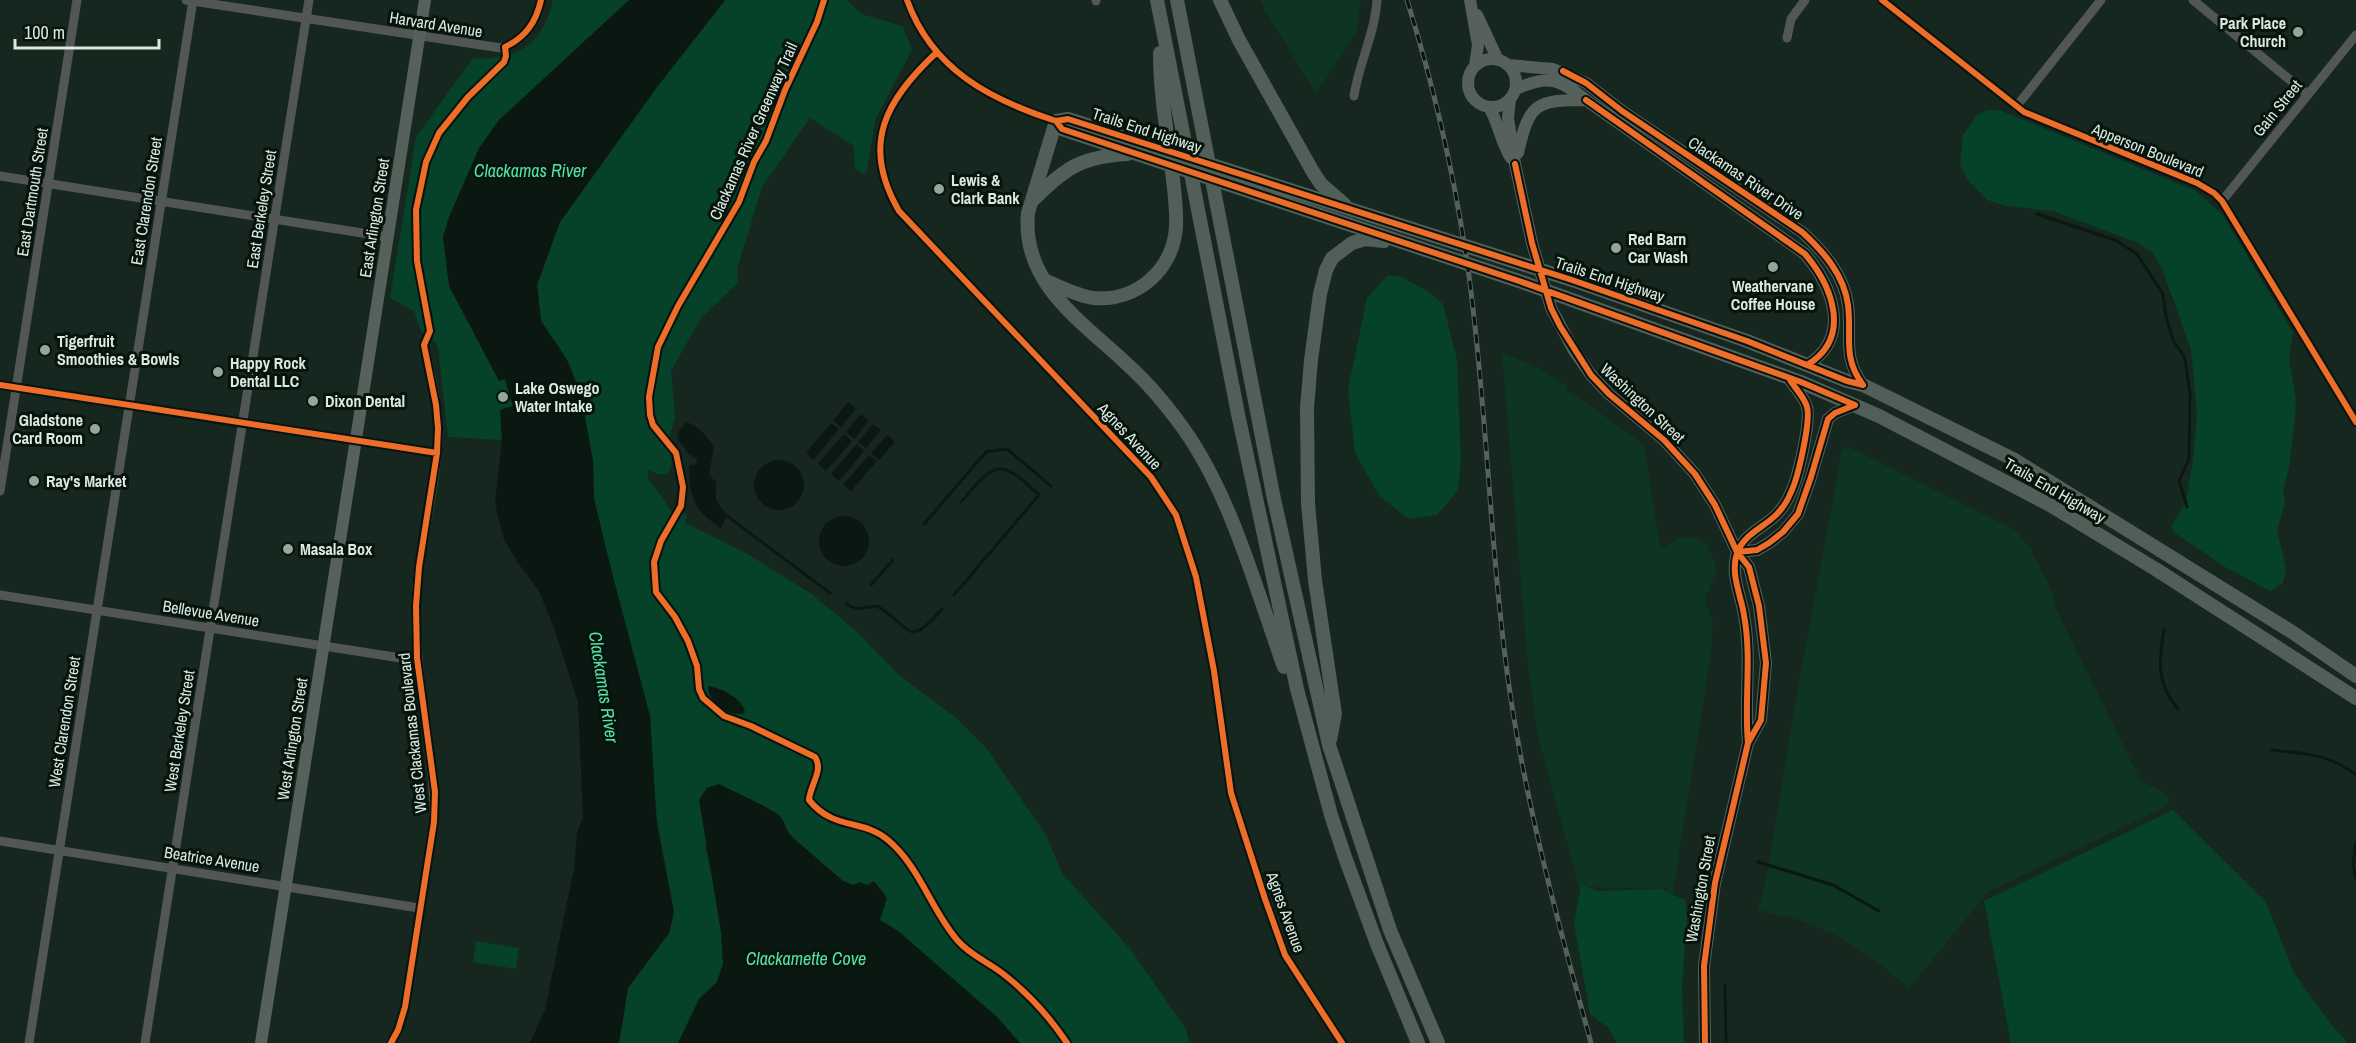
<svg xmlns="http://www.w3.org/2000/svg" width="2356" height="1043" font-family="'Archivo Narrow',sans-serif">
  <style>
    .built { fill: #0e3422 }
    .green { fill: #064129 }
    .water { fill: #0a1811 }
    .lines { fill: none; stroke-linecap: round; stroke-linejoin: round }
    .stream { stroke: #0a1811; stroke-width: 3 }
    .minor { stroke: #525755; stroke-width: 9 }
    .major { stroke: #57615b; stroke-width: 12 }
    .highway { stroke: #525e58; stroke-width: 14 }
    .rail-casing { stroke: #57615b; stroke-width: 5 }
    .rail { stroke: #07130d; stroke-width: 3; stroke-dasharray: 9; stroke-linecap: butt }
    .cycleway-casing { stroke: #07130d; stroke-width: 10 }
    .cycleway { stroke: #ee6e29; stroke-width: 6 }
    .poi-dot { fill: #95a69c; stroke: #07130d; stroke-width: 2 }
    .labels { text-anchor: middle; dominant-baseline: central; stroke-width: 6; stroke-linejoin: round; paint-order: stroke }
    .poi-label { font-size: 16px; font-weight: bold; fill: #d9eae0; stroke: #07130d; text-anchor: start }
    .street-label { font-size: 16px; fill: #d9eae0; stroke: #07130d }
    .water-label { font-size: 18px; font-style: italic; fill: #54e3a2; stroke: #07130d }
  </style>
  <rect width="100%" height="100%" fill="#16271f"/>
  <path class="built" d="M1259,0H1361L1356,34L1316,94Z
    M1502,352L1545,371L1568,387L1566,391L1584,401L1644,445L1660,545L1665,548L1679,538H1694L1708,545L1717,569L1705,600L1713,621L1711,654L1672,899H1668V889L1579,887L1538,737L1527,658Z
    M1849,447L2017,531L2030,548L2052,591L2056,609L2141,781L2166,793L2169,798L2167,806L1988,892L1909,988L1872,958L1838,936L1796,919L1758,910L1768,870L1795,704L1842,450Z"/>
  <path class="green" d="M553,0H629L443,237L446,253L505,379L513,406L500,410L502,440L448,437L438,347L430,335L421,332L414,311L390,298L416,137L473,58C517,61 543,44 553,0Z
    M725,0H847L861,14L903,26L912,50L876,118L866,174L861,173L855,168L854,146L810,118L762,187L737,269L738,283L701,318L671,371L675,417L667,447C673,458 674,464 667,474H657L648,469V479L661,495L671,511L687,514L685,523L746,553L813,595L856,631L900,676L955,717L987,749L1046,835L1062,873L1131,950L1186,1029L1189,1043H1020L997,1017L898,931L880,920L867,885H853L843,881L792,837C786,831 785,822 780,816C775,810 730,790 719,784L705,846L713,880L721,932L723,964L717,982L708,991L695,1010L678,1043H619L628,988L669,933L674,912L610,565L594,499L593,461L581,396L573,372L557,343L552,339L541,321L537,285L560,222L657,87Z
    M1988,110L2002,111L2196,191L2223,215L2293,332L2289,359L2296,399L2295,419L2289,467L2283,492L2285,502L2277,531L2286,568L2283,583L2270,591L2225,567L2175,533L2171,527L2186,501L2193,460L2197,415L2191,350L2163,271L2152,252L2138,243L2053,211L2006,206L1987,200L1967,179L1960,165L1963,135L1977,115Z
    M1387,276H1400L1429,292L1443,304L1457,360L1461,462L1458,490L1437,515L1409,519L1380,497L1355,453L1348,389L1367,298Z
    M2173,810L2266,902L2294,973L2331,1024L2348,1043H2011L1984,901Z
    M1581,885L1598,891L1661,889L1685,900L1687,916L1682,990L1684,1043H1617L1608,1028L1590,1014L1574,923Z
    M476,941L519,948L516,969L473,962Z"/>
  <path class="water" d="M629,0H725L657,87L560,222L537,285L541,321L567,360L581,396L593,461L594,499L610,565L650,716L657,826L674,912L669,933L628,988L619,1043H530L545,1010L574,868L577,832L583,818L578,702L554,628L539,591L518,563L503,537L495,503L502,440L500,410L513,406L505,379L499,381L449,286L443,237L449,217L479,148L499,120Z
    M848,402L856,409L841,427L833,421Z
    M861,414L869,421L854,439L846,432Z
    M686,422C699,426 706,435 714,446L709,475L716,482V500L727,516L721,528C693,510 690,498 689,466L696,464L697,459L688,453L677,438L680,429Z
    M831,423L839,429L813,460L806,453Z
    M873,424L881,430L866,448L858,442Z
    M844,434L852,441L826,471L818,464Z
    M887,435L895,442L879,460L871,453Z
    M857,444L864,451L839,481L831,474Z
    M869,455L877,461L851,491L843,485Z
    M754 485a25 25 0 1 1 50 0a25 25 0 1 1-50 0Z
    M819 541a25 25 0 1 1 50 0a25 25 0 1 1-50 0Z
    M708,686C720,687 744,699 745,713C729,718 708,702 708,686Z
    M719,784C730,790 775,810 780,816C785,822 786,831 792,837L843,881L853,885L860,882L867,885L874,881L887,898L880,920L898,931L997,1017L1020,1043H678L699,999L717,982L723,964L721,932L699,800L707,788Z"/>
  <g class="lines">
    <path class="stream" d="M2037,214L2115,240L2137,254L2163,294L2166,317L2173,340L2185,358L2190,395L2189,459L2179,481L2187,507
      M727,516L830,593
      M924,524L986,452L1007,449L1051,486
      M871,585L893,560
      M954,595L1039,495C999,457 995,462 961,502
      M846,604L856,609L877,606C912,627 907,650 942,609
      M2164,629C2159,660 2156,684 2178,709
      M2272,750C2307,754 2327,753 2356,775
      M2356,843L2353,863L2356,879
      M1758,862L1833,885L1879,911
      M1725,985L1726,1043"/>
    <path class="minor" d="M186,0L501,48C525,41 536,22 541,0
      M907,0C932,70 991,100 1056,121
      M1096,0V1
      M1882,0L2024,112L2197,183L2214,193L2222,201L2356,422
      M2193,0L2307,94
      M1787,38L1791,19L1805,0
      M937,52C886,100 860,144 899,211L1151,477L1176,515L1196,577L1214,671L1231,793L1265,899L1285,955L1342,1043
      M1354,96C1359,63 1375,33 1377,0
      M2016,107L2101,0
      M0,176L388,237
      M2222,201L2356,35
      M0,385L437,453
      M0,491L77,0
      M0,595L407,659L417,658
      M0,841L419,908
      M29,1043L193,0
      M145,1043L309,0
      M391,1043L398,1030L405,1007L434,822C435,750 414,678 416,605C417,549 436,495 438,439C439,407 431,375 424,345"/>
    <path class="major" d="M1470,0L1478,45L1475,66
      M1477,15L1498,60
      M1468 83a24 24 0 1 1 48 0a24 24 0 1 1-48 0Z
      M1508,65L1553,69L1586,83L1622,111L1802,232C1824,252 1844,275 1848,305C1852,337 1842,357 1863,385
      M1516,89C1548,74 1560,79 1586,100L1805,254C1833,287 1852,338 1807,365
      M1510,100L1508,118L1515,164L1532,243L1551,308L1573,349L1591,375L1609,394L1664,440L1695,474L1715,505L1737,552L1749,567L1759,606L1766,663L1761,720L1748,743L1715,883L1704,966L1705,1043
      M1489,107C1499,124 1501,143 1511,158
      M1518,153C1529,103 1536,100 1586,100
      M1737,552L1757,550L1769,543L1783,532L1798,514L1811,477L1828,419L1835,413L1855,405
      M1748,743C1744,701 1752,658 1744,615C1741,595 1730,574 1737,553C1744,534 1763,528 1776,515C1782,509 1788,500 1791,492C1798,478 1811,421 1807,407C1805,398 1795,388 1790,380
      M261,1043L425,0"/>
    <path class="highway" d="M1157,0L1238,414L1297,689L1331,815L1346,860L1377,944L1418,1043
      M1177,0L1274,499L1329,745L1390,930L1438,1043
      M1220,0L1239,40L1313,172L1321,184L1345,205
      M1056,121L1062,129L1519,281L1801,382L1879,416L2050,505L2157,570L2356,698
      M1056,121L1068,119L1572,280L1747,341L1847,381L1863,385L2013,459L2292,632L2356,676
      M1056,121L1028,213C1021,284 1083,322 1129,366C1149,384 1167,406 1183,428C1231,495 1256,589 1284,667
      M1032,201C1066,168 1079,157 1127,154
      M1046,281C1061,287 1078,296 1094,298C1137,302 1174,269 1176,226C1177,208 1174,189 1172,171C1167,132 1160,93 1160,53
      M1330,740L1335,714L1315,580L1308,503L1307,408L1311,360L1320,294L1326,270L1332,258L1352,243L1365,239L1384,241"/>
    <defs>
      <path id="rail" d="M1407,0C1435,90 1456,182 1469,276C1488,417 1490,560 1511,700C1529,817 1560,930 1591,1043"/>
    </defs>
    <use href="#rail" class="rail-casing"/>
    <use href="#rail" class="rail"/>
    <defs>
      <path id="cycleway" d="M824,0L817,22L785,90L766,141L754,162L739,202L678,306L658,347L649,397L650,415L653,425L676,453L683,487L681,506L661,541L654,562L656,592L675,617L688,641L697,666L699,689L703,698L724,716L751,726L815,757C824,770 810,785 809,800C834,831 862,818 888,840C920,867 931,910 958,941C970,955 988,962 1002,973C1028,993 1049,1016 1067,1043
        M907,0C932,70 991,100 1056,121
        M1882,0L2024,112L2197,183L2214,193L2222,201L2356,422
        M937,52C886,100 860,144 899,211L1151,477L1176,515L1196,577L1214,671L1231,793L1265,899L1285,955L1342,1043
        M1563,71L1586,83L1622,111L1802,232C1824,252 1844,275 1848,305C1852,337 1842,357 1863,385
        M1586,100L1805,254C1833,287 1852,338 1807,365
        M1056,121L1068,119L1572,280L1747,341L1847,381L1863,385
        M1056,121L1062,129L1519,281L1801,382L1855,405
        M1515,164L1532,243L1551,308L1560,326L1591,375L1609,394L1664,440L1695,474L1715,505L1737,552L1749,567L1759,606L1766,663L1761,720L1748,743L1715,883L1704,966L1705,1043
        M0,385L437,453
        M1737,552L1757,550L1769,543L1783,532L1798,514L1811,477L1828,419L1835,413L1855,405
        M1748,743C1744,701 1752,658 1744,615C1741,595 1730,574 1737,553C1744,534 1763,528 1776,515C1782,509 1788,500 1791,492C1798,478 1811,421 1807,407C1805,398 1795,388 1790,380
        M391,1043L398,1030L405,1007L434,822L435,792L417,658L416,606L419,567L437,453L438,428L436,405L424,345L430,331L417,261L416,210L426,162L439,133L468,97L504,62L506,56L505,47C526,37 536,22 541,0"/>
    </defs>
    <use href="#cycleway" class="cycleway-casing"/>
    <use href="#cycleway" class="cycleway"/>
  </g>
  <g class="poi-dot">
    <circle cx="2298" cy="32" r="6"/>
    <circle cx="939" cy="189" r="6"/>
    <circle cx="1616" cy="248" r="6"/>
    <circle cx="1773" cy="267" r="6"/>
    <circle cx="45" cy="350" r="6"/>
    <circle cx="218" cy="372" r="6"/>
    <circle cx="503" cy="397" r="6"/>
    <circle cx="313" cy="401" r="6"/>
    <circle cx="95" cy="429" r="6"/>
    <circle cx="34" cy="481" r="6"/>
    <circle cx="288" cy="549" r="6"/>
  </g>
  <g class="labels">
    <g class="poi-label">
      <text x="2286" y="23" text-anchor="end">Park Place<tspan x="2286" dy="18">Church</tspan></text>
      <text x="951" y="180">Lewis &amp;<tspan x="951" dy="18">Clark Bank</tspan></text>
      <text x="1628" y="239">Red Barn<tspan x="1628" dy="18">Car Wash</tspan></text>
      <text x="1773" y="286" text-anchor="middle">Weathervane<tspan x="1773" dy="18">Coffee House</tspan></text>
      <text x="57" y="341">Tigerfruit<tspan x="57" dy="18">Smoothies &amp; Bowls</tspan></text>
      <text x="230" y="363">Happy Rock<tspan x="230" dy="18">Dental LLC</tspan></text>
      <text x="515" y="388">Lake Oswego<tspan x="515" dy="18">Water Intake</tspan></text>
      <text x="325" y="401">Dixon Dental</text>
      <text x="83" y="420" text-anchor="end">Gladstone<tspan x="83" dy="18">Card Room</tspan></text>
      <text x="46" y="481">Ray's Market</text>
      <text x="300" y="549">Masala Box</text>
    </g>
    <g class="street-label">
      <text transform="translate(436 24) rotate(9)">Harvard Avenue</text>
      <text transform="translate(2277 108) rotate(-51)">Gain Street</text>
      <text transform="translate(1147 130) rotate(18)">Trails End Highway</text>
      <text transform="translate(753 131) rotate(-66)">Clackamas River Greenway Trail</text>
      <text transform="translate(2148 150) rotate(22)">Apperson Boulevard</text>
      <text transform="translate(1746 178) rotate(34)">Clackamas River Drive</text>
      <text transform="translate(32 192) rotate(-81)">East Dartmouth Street</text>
      <text transform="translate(146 201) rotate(-81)">East Clarendon Street</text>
      <text transform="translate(261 209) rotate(-81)">East Berkeley Street</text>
      <text transform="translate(374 218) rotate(-81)">East Arlington Street</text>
      <text transform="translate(1610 279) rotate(18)">Trails End Highway</text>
      <text transform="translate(1643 403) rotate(43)">Washington Street</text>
      <text transform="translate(1130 436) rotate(47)">Agnes Avenue</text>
      <text transform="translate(2055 490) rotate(30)">Trails End Highway</text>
      <text transform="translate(211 613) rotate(9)">Bellevue Avenue</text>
      <text transform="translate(64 722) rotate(-81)">West Clarendon Street</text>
      <text transform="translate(179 731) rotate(-81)">West Berkeley Street</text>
      <text transform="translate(412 733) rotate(-96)">West Clackamas Boulevard</text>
      <text transform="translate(292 739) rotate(-81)">West Arlington Street</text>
      <text transform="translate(212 859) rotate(9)">Beatrice Avenue</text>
      <text transform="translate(1700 889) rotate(-80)">Washington Street</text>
      <text transform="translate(1286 912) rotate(70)">Agnes Avenue</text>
    </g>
    <g class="water-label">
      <text x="530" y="170">Clackamas River</text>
      <text transform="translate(604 687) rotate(81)">Clackamas River</text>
      <text x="806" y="958">Clackamette Cove</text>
    </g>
  </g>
  <path d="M15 39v9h144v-9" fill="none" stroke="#d9eae0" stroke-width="3"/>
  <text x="24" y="39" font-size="18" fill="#d9eae0" stroke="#07130d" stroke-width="4.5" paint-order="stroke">100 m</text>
</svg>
